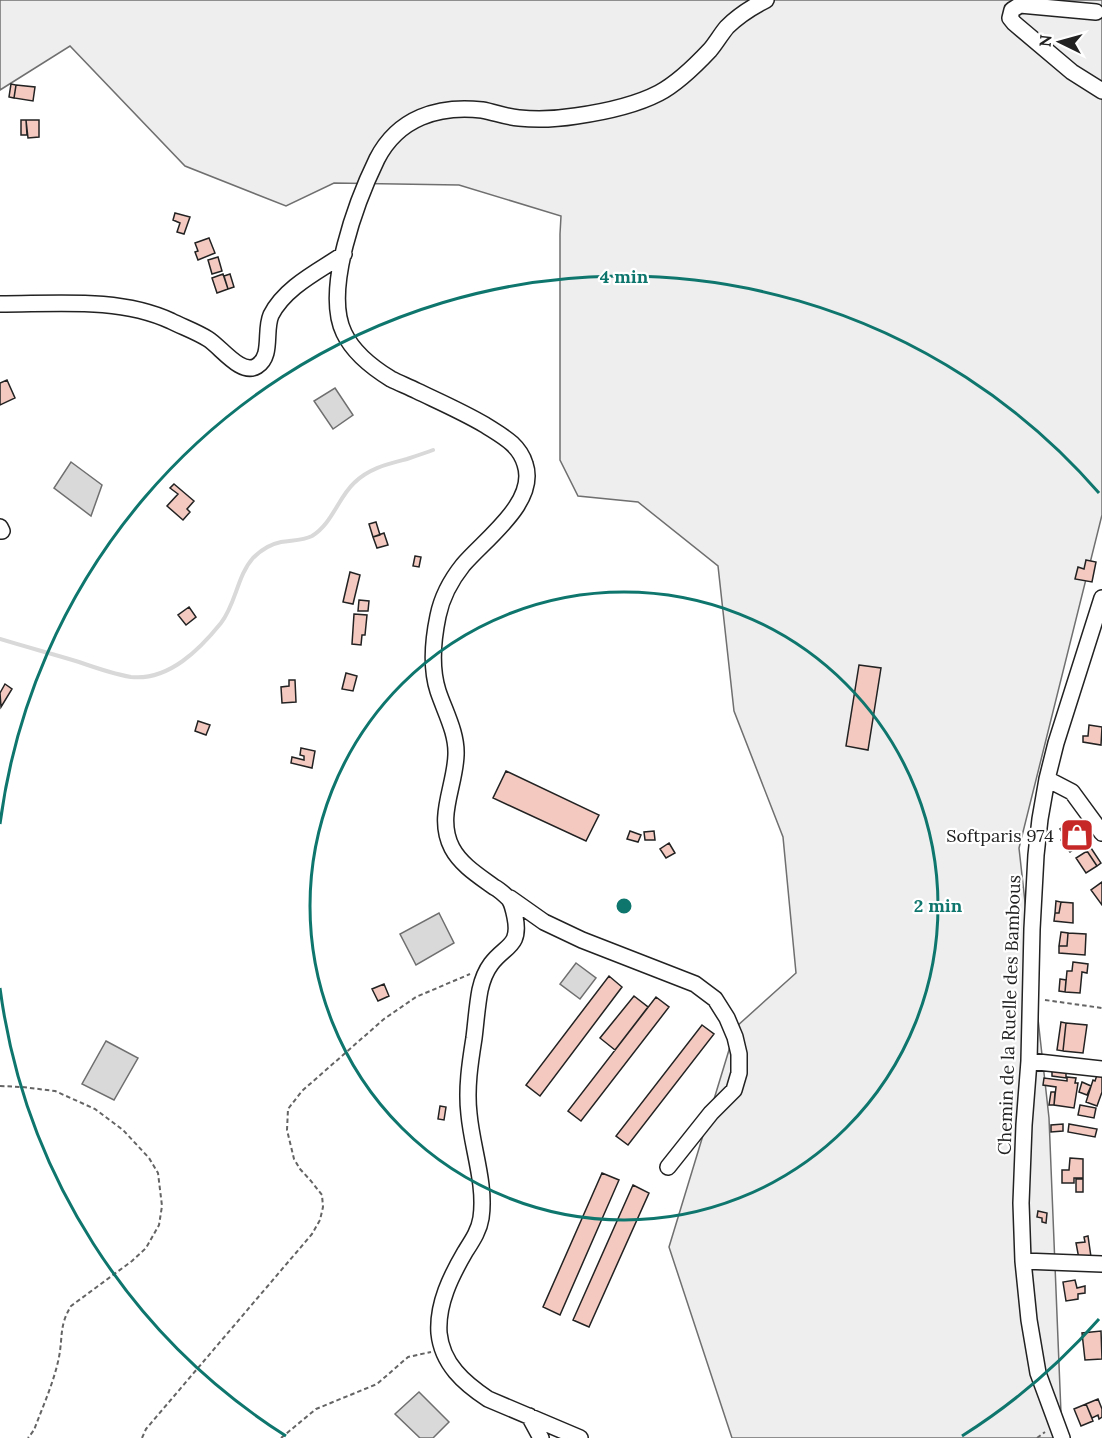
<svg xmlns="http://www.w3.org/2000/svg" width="1102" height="1438" font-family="Lora,serif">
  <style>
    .green { fill: #eee; stroke: #6f6f6f; stroke-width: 1.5 }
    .water { fill: #d9d9d9; stroke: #6f6f6f; stroke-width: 1.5 }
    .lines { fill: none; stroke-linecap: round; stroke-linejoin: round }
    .stream { stroke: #d9d9d9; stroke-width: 4 }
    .building { fill: #f3c9c0; stroke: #222; stroke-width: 1.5 }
    .minor-casing { stroke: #222; stroke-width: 18 }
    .path { stroke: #646464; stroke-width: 2; stroke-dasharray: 4.5 3; stroke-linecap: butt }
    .minor { stroke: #fff; stroke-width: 15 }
    .ring { fill: none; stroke: #0f766e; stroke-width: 3 }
    .labels { text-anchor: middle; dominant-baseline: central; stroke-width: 4.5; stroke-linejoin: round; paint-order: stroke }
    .poi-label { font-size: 18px; fill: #222; stroke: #fff; text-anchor: end }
    .street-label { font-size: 18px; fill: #222; stroke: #fff }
    .centre { fill: #0f766e; stroke: #fff; stroke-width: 3 }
    .ring-label { font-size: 18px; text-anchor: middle; font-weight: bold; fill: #0f766e; stroke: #fff; stroke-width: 4.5; stroke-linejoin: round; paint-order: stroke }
  </style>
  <rect width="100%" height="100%" fill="#fff"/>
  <path class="green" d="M0,0H1102V515L1019,848L1049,1118L1062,1438H732L669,1247L736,1027L796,973L783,837L734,711L718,566L638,502L578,496L560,460V234L561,216L459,185L334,183L286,206L185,166L70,46L0,90Z"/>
  <path class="water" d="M335,388L353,415L333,429L314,401Z
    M71,462L102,485L91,516L54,488Z
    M439,913L454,943L416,965L400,934Z
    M576,963L596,978L580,999L560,984Z
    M106,1041L138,1058L114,1100L82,1084Z
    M419,1392L449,1422L433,1438H420L395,1414Z"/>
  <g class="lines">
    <path class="stream" d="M0,639C26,647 53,654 79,662C96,668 113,674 131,677C169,681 200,649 221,623C236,604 237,576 253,558C260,551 271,544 281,542C291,540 302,541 312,536C332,524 338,498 354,483C369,468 388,464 407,459C416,456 425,453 433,450"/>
  </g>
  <path class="building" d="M11,84L16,85L14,98L9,97Z
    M16,85L35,87L33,101L14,98Z
    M21,120H26L27,135H21Z
    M26,120H39V137L28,138Z
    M175,213L190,217L184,234L177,232L180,223L173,220Z
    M209,238L215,253L198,260L195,252L198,251L195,243Z
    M218,257L222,271L212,274L208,260Z
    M223,274L228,289L217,293L212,278Z
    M230,274L234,287L228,289L224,276Z
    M7,380L15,398L0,405V383Z
    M174,484L194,501L187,509L190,512L183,520L167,506L178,494L170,488Z
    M376,522L380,535L373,537L369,524Z
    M384,533L388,545L377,548L373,537Z
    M415,556L421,557L419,567L413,566Z
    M1086,560L1096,562L1092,582L1075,579L1078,567L1084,569Z
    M350,572L360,575L353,604L343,602Z
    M359,600L369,601L368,611H358Z
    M189,607L196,617L186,625L178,615Z
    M354,614L367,615L365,635H362L361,645L352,644Z
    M859,665L881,668L868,750L846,746Z
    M346,673L357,676L353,691L342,689Z
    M289,680H295L296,702L282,703L281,687L289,686Z
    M5,684L12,689L1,707L0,693Z
    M198,721L210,725L206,735L195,731Z
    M1089,725L1102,727L1101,745L1083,742V736H1088Z
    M301,748L315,751L312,768L291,763L292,757L304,760V756L300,755Z
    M506,771L599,815L586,841L493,798Z
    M1073,820L1087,840L1074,849L1060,829Z
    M630,831L641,835L638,842L627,839Z
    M654,831L655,840H645L644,832Z
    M1065,836L1074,849L1070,852L1061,840Z
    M669,843L675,853L666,858L660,849Z
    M1091,848L1101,863L1097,866L1087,851Z
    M1087,851L1097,866L1086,873L1076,858Z
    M1102,882V905L1091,890Z
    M1056,901L1061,902L1059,913H1055Z
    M1061,902L1073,903V923L1054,921L1055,913H1059Z
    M1061,932L1068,933L1067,946H1059Z
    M1068,933L1086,934L1085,955L1059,953V946H1067Z
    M1073,962L1088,964L1087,973L1082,972L1080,993L1065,992L1067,971H1072Z
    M609,976L622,987L540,1096L526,1085Z
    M1060,979L1066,980L1065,992L1059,991Z
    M384,984L389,996L378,1001L372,989Z
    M634,996L648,1007L615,1050L600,1038Z
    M656,997L669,1007L581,1121L568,1111Z
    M1061,1022L1066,1023L1063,1051L1057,1050Z
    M1066,1023L1087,1025L1083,1053L1063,1051Z
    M702,1025L714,1034L628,1145L616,1136Z
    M1052,1070L1066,1072V1078L1052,1076Z
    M1097,1075L1102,1077V1092L1097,1106L1086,1102L1093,1080L1095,1081Z
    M1067,1077L1076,1078L1075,1083H1078L1074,1108L1054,1105L1056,1087L1043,1085L1044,1078L1067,1081Z
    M1082,1082L1091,1086L1087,1095L1079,1092Z
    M1051,1092H1055L1054,1105H1049Z
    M1080,1105L1096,1108L1094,1118L1078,1115Z
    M440,1106L446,1107L444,1120L438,1119Z
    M1063,1124V1131L1051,1132V1125Z
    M1069,1124L1097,1129L1095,1137L1068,1132Z
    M1070,1158L1083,1159V1178H1074V1183H1062V1170H1069Z
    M602,1173L619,1180L560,1315L543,1307Z
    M1076,1179H1083V1192H1076Z
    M633,1185L649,1193L589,1327L573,1320Z
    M1038,1211L1047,1213L1046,1223L1042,1222V1218L1037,1217Z
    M1088,1236L1091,1257L1079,1259L1076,1243L1085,1242L1084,1237Z
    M1075,1280L1077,1288L1085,1286V1293L1078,1294V1299L1066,1301L1063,1282Z
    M1101,1331L1102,1359L1085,1360L1082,1333Z
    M1098,1399L1102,1409V1417L1099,1419L1098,1415L1092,1418L1086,1404Z
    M1086,1404L1093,1421L1081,1426L1074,1409Z"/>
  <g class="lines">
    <defs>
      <path id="minor" d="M1096,12L1020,5L1012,10L1010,18L1014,23L1072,72L1102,91
        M0,304C56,304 119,297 171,321C183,327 197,332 208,339C221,347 241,376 257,366C273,356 264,331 271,315C285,287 319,271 344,254
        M0,527L2,531H0
        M1047,779L1072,792L1102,833
        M510,898L544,922L582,940L695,984L715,999L727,1018L735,1037L739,1054V1073L734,1090L711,1113L668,1167
        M1029,1061L1102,1069
        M1023,1261L1102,1264
        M529,1416L541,1438
        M580,1438L488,1399C464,1383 442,1364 439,1333C437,1304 451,1276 465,1252C472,1241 479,1231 481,1218C486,1184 472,1148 469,1114C466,1089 470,1063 474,1038C476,1022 477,1006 480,990C482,981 485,972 491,964C505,945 521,947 515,917C514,912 512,903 509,899C506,896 498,889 494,887C479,876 461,865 452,848C436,817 455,787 456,755C457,733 445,712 438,691C430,666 433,640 438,616C442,596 451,580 463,565C485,539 538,502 525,464C519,444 502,436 485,425C463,412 440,402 417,391C409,387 399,383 391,379C373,368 353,352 344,333C323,290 357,200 377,159C398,118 438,105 482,110C494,112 506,117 519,118C538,120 557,119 576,116C604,112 634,106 659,93C678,83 695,66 710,50C716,43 721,34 727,27C738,16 752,7 766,0
        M1062,1438L1038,1373L1029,1320L1023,1261L1021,1203L1024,1125L1029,1061L1032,929L1036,855L1040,819L1047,779L1056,743L1102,598"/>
    </defs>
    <use href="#minor" class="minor-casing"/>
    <path class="path" d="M1045,1000L1102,1008
      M0,1086L22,1087L55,1091L95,1109L123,1130L149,1158L158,1173L162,1206L159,1225L146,1248L132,1261L71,1306C59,1326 63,1336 59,1357C54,1382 43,1406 34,1430L28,1438
      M142,1438L146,1429L312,1234L320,1220L323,1207L322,1195L311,1181L300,1169L294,1159L287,1130L288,1109L302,1091L384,1019L416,997L470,974
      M281,1438L316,1409L377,1384L408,1357L431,1352
      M1037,1438L1045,1432"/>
    <use href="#minor" class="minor"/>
  </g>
  <g class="ring">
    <circle cx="624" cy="906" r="314"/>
    <path d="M1099 1319A629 629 0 0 1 962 1436M286 1436A629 629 0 0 1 0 988M0 824A629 629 0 0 1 1099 493"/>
  </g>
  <defs>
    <symbol id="shop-square" viewBox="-11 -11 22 22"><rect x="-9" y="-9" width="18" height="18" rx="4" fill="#c62828" stroke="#fff"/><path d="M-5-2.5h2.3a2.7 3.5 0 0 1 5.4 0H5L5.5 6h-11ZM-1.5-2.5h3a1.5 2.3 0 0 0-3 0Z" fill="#fff"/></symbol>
  </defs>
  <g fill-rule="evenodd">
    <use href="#shop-square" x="1058" y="816" width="38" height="38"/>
  </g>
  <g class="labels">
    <g class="poi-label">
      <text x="1054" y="835">Softparis 974</text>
    </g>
    <g class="street-label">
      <text transform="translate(1009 1015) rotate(-88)">Chemin de la Ruelle des Bambous</text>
    </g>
  </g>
  <circle cx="624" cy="906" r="9" class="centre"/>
  <g class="ring-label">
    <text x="624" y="283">4 min</text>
    <text x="938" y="912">2 min</text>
  </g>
  <g transform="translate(1060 42) rotate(275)" stroke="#ffffff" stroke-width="4.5" paint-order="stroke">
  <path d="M0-4.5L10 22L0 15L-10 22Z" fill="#222222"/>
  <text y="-9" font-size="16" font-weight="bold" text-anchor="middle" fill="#222222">N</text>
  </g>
</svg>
